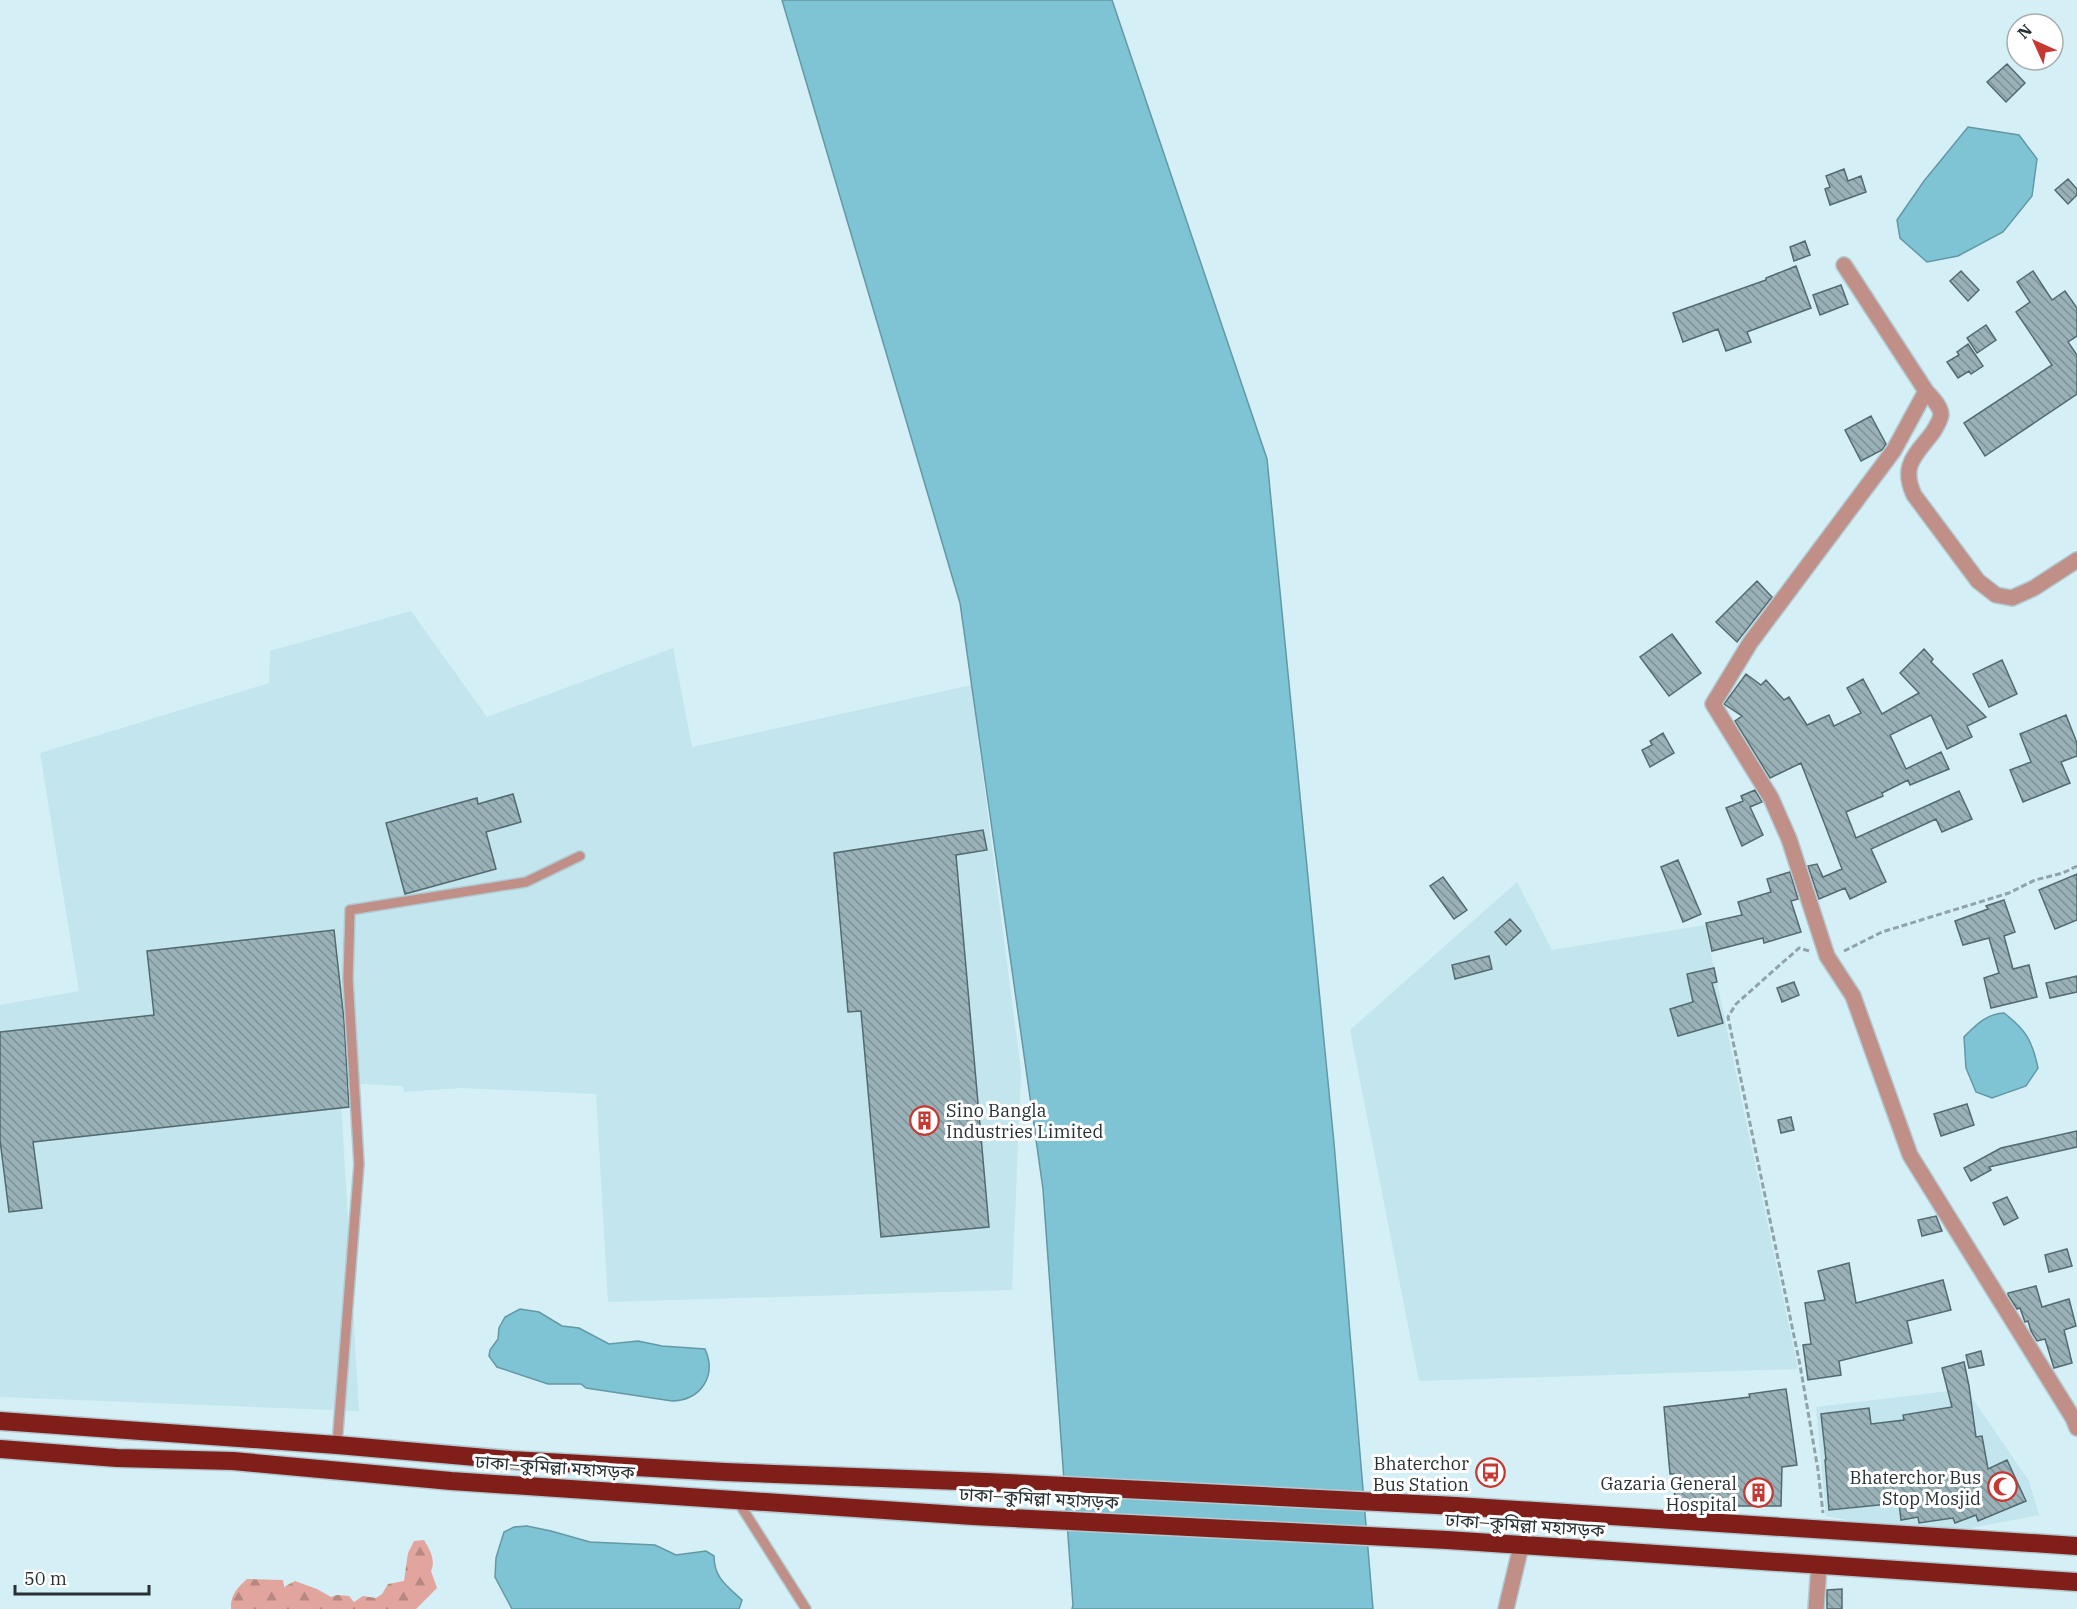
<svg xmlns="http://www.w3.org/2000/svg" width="2077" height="1609" font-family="'IBM Plex Serif','Noto Sans Bengali',serif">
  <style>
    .built { fill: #c2e5ee; fill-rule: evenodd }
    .forest { fill: url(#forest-firs) }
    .water { fill: #7ec4d5; stroke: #6498a4; stroke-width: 1.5 }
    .building { fill: url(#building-back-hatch); stroke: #536a70; stroke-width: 1.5 }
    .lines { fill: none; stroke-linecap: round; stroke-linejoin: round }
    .lane-casing { stroke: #b2c9cf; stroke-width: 12 }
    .street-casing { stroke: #b2c9cf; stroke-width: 18 }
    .highway-casing { stroke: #b2c9cf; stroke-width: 21 }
    .path { stroke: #90a3a8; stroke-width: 3; stroke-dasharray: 6 3; stroke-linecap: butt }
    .lane { stroke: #bf8f88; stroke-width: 9 }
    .street { stroke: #bf8f88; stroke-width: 15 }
    .highway { stroke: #801e1a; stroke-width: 18 }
    .labels { text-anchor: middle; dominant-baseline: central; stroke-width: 6; stroke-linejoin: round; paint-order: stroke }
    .poi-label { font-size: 18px; fill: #273133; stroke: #fff; text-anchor: end }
    .street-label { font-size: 18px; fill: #273133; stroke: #fff }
  </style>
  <defs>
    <pattern id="forest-firs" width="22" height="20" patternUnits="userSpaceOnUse" patternTransform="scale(1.5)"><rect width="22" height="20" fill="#e2a59d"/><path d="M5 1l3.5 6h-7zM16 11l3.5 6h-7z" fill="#b78781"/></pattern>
    <pattern id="building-back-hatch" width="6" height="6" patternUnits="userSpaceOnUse" patternTransform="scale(1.5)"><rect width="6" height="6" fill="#99b2b8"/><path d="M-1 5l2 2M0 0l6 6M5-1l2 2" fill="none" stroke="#7d9196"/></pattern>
  </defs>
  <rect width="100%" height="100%" fill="#d5eff6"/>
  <path class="built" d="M411,611L487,717L673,648L692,747L971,685L1021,1071L1012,1290L608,1302L596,1094L461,1088L404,1092L403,1086L340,1083L359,1411L0,1397V1005L79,991L40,753L269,683L270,651Z
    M1517,882L1552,950L1705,925L1798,1369L1419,1381L1350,1030Z
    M1966,1389L2029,1481L2039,1515L1966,1529L1889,1528L1826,1516L1816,1407ZM1972,1405L1976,1435L1926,1442L1922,1411ZM1868,1408L1871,1427L1823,1433L1821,1414ZM1982,1436L1987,1465L1934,1475L1928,1446ZM1890,1455L1893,1504L1829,1509L1825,1460ZM1971,1474L1988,1517L1978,1521L1962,1478ZM1978,1474L2026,1501L1997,1514ZM1958,1475L1973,1516L1955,1523ZM1911,1478L1916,1517L1901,1519L1896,1480ZM1937,1481L1942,1520L1919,1523L1914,1484Z"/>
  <path class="forest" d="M424,1540C430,1550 436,1560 431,1571L437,1588L416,1609H231C230,1596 237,1588 247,1579L283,1580L284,1587L295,1581L317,1589L331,1597L337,1595L349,1596L354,1602L363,1596L376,1598L382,1594L388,1584L404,1581L408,1553L414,1541Z"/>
  <path class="water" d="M782,0H1112L1267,459L1334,1143L1373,1609H1072L1073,1605L1043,1189L960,603Z
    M1968,127L2019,135L2037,159L2032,196L2003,232L1958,256L1927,262L1900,238L1897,220L1924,181Z
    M2004,1013C2026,1030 2032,1040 2038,1068L2026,1086L1992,1098L1976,1092L1966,1068L1964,1037C1976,1025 1986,1014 2004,1013Z
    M520,1309L539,1312L562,1326L579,1328L609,1344L638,1341L662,1346L705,1349C717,1376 701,1400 672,1401L586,1388L581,1384H548L497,1367L489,1356L490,1350L498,1339L499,1328L505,1317Z
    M527,1526L551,1531L590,1542L655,1545L676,1555L706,1551L714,1556C714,1578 727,1586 742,1600L739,1609H512L495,1577L496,1558L504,1532L514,1527Z"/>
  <path class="building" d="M2007,64L2025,83L2006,102L1987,82Z
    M1844,169L1848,181L1861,176L1866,192L1830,205L1825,189L1830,187L1826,176Z
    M2068,179L2077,189V195L2068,204L2055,190Z
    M1805,241L1810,255L1794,261L1790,247Z
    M1796,266L1811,308L1747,332L1751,342L1726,351L1718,329L1683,342L1673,313L1766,280V278Z
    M1961,271L1979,290L1968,301L1950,281Z
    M2033,271L2052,300L2065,291L2077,308V336L2068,342L2077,355V394L1985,456L1964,423L2052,365L2016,312L2030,302L2017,282Z
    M1841,285L1848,304L1820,315L1813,295Z
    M1986,325L1996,340L1977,353L1967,338Z
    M1968,344L1983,366L1971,374L1969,371L1958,378L1947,362L1959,355L1957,352Z
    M1871,416L1886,444L1882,450L1861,461L1845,430Z
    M1757,581L1772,597L1737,642L1716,622Z
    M1672,634L1701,673L1669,696L1640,657Z
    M1924,649L1933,659L1931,662L1986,717L1967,726L1972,737L1947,749L1931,715L1890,735L1906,769L1941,752L1949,769L1910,785L1908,780L1882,793L1883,796L1846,812L1856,838L1959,791L1972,819L1942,832L1936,819L1871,849L1886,882L1850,899L1845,888L1819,899L1808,866L1817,864L1823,877L1842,869L1801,763L1770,778L1735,721L1742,716L1724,704L1746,674L1761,685L1766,680L1784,700L1789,697L1807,725L1829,715L1834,726L1861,713L1847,688L1863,679L1882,714L1919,693L1900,673Z
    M2002,660L2017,694L1989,707L1973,674Z
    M2066,715L2077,743V756L2061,762L2070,783L2023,802L2010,770L2031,762L2020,734Z
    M1663,733L1674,753L1650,767L1642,750L1652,745L1650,741Z
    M1755,790L1762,802L1750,807L1763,835L1742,846L1726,808L1743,801L1741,796Z
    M513,794L521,822L486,832L496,869L405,894L386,823L477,798L478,804Z
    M983,830L987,850L956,855L989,1227L881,1237L861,1011L848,1012L834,853Z
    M1678,860L1701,914L1683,922L1661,867Z
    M1790,872L1798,899L1791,901L1801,932L1764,943L1763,938L1712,951L1706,923L1742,915L1738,902L1771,892L1767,879Z
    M2077,874V920L2055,929L2039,890Z
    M1443,877L1467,910L1454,919L1430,886Z
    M2004,900L2015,932L2004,936L2013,969L2029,965L2037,997L1991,1008L1984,978L1999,973L1989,938L1963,945L1955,921L1988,909L1986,906Z
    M1510,919L1521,931L1506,945L1495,932Z
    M334,930L344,1020L349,1107L33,1142L42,1208L9,1212L0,1140V1032L154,1015L147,951Z
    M1489,956L1492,969L1455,979L1452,965Z
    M1714,968L1717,982L1712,983L1723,1023L1678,1036L1670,1009L1693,1002L1687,974Z
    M2077,976V992L2050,998L2046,983Z
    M1794,982L1799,995L1782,1002L1777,988Z
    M1967,1104L1974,1125L1941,1136L1934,1114Z
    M1791,1117L1794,1130L1781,1133L1778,1120Z
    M2077,1131V1147L1989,1167L1991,1170L1971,1181L1964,1168L2001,1148Z
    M2007,1197L2018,1218L2004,1225L1993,1203Z
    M1936,1216L1942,1231L1922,1236L1918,1220Z
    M2067,1249L2072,1266L2049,1272L2045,1255Z
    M1849,1263L1856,1303L1943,1280L1951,1310L1907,1321L1912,1343L1839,1361L1841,1375L1808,1380L1803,1345L1811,1344L1805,1303L1825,1300L1818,1271Z
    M2036,1286L2042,1307L2069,1299L2076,1326L2064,1330L2072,1363L2054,1368L2045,1339L2037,1341L2031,1331L2028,1321L2025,1322L2020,1308L2017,1309L2008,1295V1293Z
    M1981,1351L1984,1365L1969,1368L1966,1355Z
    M1964,1362L1969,1386L1976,1437L1982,1436L1988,1469L2007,1460L2026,1501L1978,1521L1976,1515L1955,1523L1953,1518L1919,1523L1918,1517L1901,1520L1899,1503L1829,1510L1825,1460H1826L1821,1414L1869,1408L1871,1424L1904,1420L1903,1415L1952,1407L1942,1368Z
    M1786,1389L1797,1465L1782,1467L1781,1506H1722L1723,1510L1704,1511L1675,1509L1674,1474H1670L1664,1407L1750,1397L1749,1394Z
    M1842,1589V1609H1827V1590Z"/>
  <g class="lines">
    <defs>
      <path id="lane" d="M337,1445L359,1164L348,979L350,910L526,882L580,856
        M737,1500L806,1609"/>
      <path id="street" d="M1844,265L1926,391L1894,450L1750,643L1713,704L1771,798L1789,839L1827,956L1853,996L1910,1155L2073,1418L2077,1428
        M1926,391C1931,397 1941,406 1941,415C1940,421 1936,427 1933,432C1916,455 1900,465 1914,495L1978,581L1996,595L2012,598L2034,588L2077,560
        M1506,1609L1521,1546
        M1816,1609L1819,1565"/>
      <path id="highway" d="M0,1421L337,1445L511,1460L725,1472L986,1482L1456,1506L2077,1546
        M0,1449L117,1458L233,1461L451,1481L973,1516L1447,1540L2077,1582"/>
    </defs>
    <use href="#lane" class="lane-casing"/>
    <use href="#street" class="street-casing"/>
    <use href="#highway" class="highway-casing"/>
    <path class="path" d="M1809,951L1799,948L1736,1004L1728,1017L1800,1365L1818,1470L1823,1513
      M1844,951L1882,932L2009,893L2035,880L2063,873L2077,866"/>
    <use href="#lane" class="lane"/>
    <use href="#street" class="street"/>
    <use href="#highway" class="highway"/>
  </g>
  <defs>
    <symbol id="building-ring" viewBox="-11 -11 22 22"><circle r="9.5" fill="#fff" stroke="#c63831" stroke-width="1.5"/><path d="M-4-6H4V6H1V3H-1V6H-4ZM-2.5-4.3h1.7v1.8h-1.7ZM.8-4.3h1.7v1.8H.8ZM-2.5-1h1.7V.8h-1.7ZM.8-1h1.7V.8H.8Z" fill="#c63831"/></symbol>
    <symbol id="bus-ring" viewBox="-11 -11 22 22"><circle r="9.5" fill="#fff" stroke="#c63831" stroke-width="1.5"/><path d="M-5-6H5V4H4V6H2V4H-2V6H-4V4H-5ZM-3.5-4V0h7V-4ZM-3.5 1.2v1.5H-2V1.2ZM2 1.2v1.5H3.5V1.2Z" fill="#c63831"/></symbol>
    <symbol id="mosque-ring" viewBox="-11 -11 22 22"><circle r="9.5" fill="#fff" stroke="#c63831" stroke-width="1.5"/><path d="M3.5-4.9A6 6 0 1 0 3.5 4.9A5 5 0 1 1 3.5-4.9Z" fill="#c63831"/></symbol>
  </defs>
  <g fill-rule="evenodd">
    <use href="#building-ring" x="908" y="1104" width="33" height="33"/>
    <use href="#bus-ring" x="1474" y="1456" width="33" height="33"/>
    <use href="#mosque-ring" x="1986" y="1470" width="33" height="33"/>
    <use href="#building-ring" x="1742" y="1476" width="33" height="33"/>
  </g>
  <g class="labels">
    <g class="poi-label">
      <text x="946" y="1110" text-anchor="start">Sino Bangla<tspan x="946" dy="21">Industries Limited</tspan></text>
      <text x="1469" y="1463">Bhaterchor<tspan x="1469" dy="21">Bus Station</tspan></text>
      <text x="1981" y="1477">Bhaterchor Bus<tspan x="1981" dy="21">Stop Mosjid</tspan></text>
      <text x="1737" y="1483">Gazaria General<tspan x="1737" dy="21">Hospital</tspan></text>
    </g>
    <g class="street-label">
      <text transform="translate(555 1467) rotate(4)">ঢাকা–কুমিল্লা মহাসড়ক</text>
      <text transform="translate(1039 1498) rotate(3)">ঢাকা–কুমিল্লা মহাসড়ক</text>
      <text transform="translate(1525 1525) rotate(4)">ঢাকা–কুমিল্লা মহাসড়ক</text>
    </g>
  </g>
  <g transform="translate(2035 42) rotate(315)"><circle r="28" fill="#ffffff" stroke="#a9adad" stroke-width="1.5"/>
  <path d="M0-4.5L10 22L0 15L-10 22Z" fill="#c63831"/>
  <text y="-9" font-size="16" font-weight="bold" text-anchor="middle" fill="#273133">N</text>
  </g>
  <path d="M15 1585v9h134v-9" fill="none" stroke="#273133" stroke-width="3"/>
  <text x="24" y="1585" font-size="18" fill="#273133" stroke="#ffffff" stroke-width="4.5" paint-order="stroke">50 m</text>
</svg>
